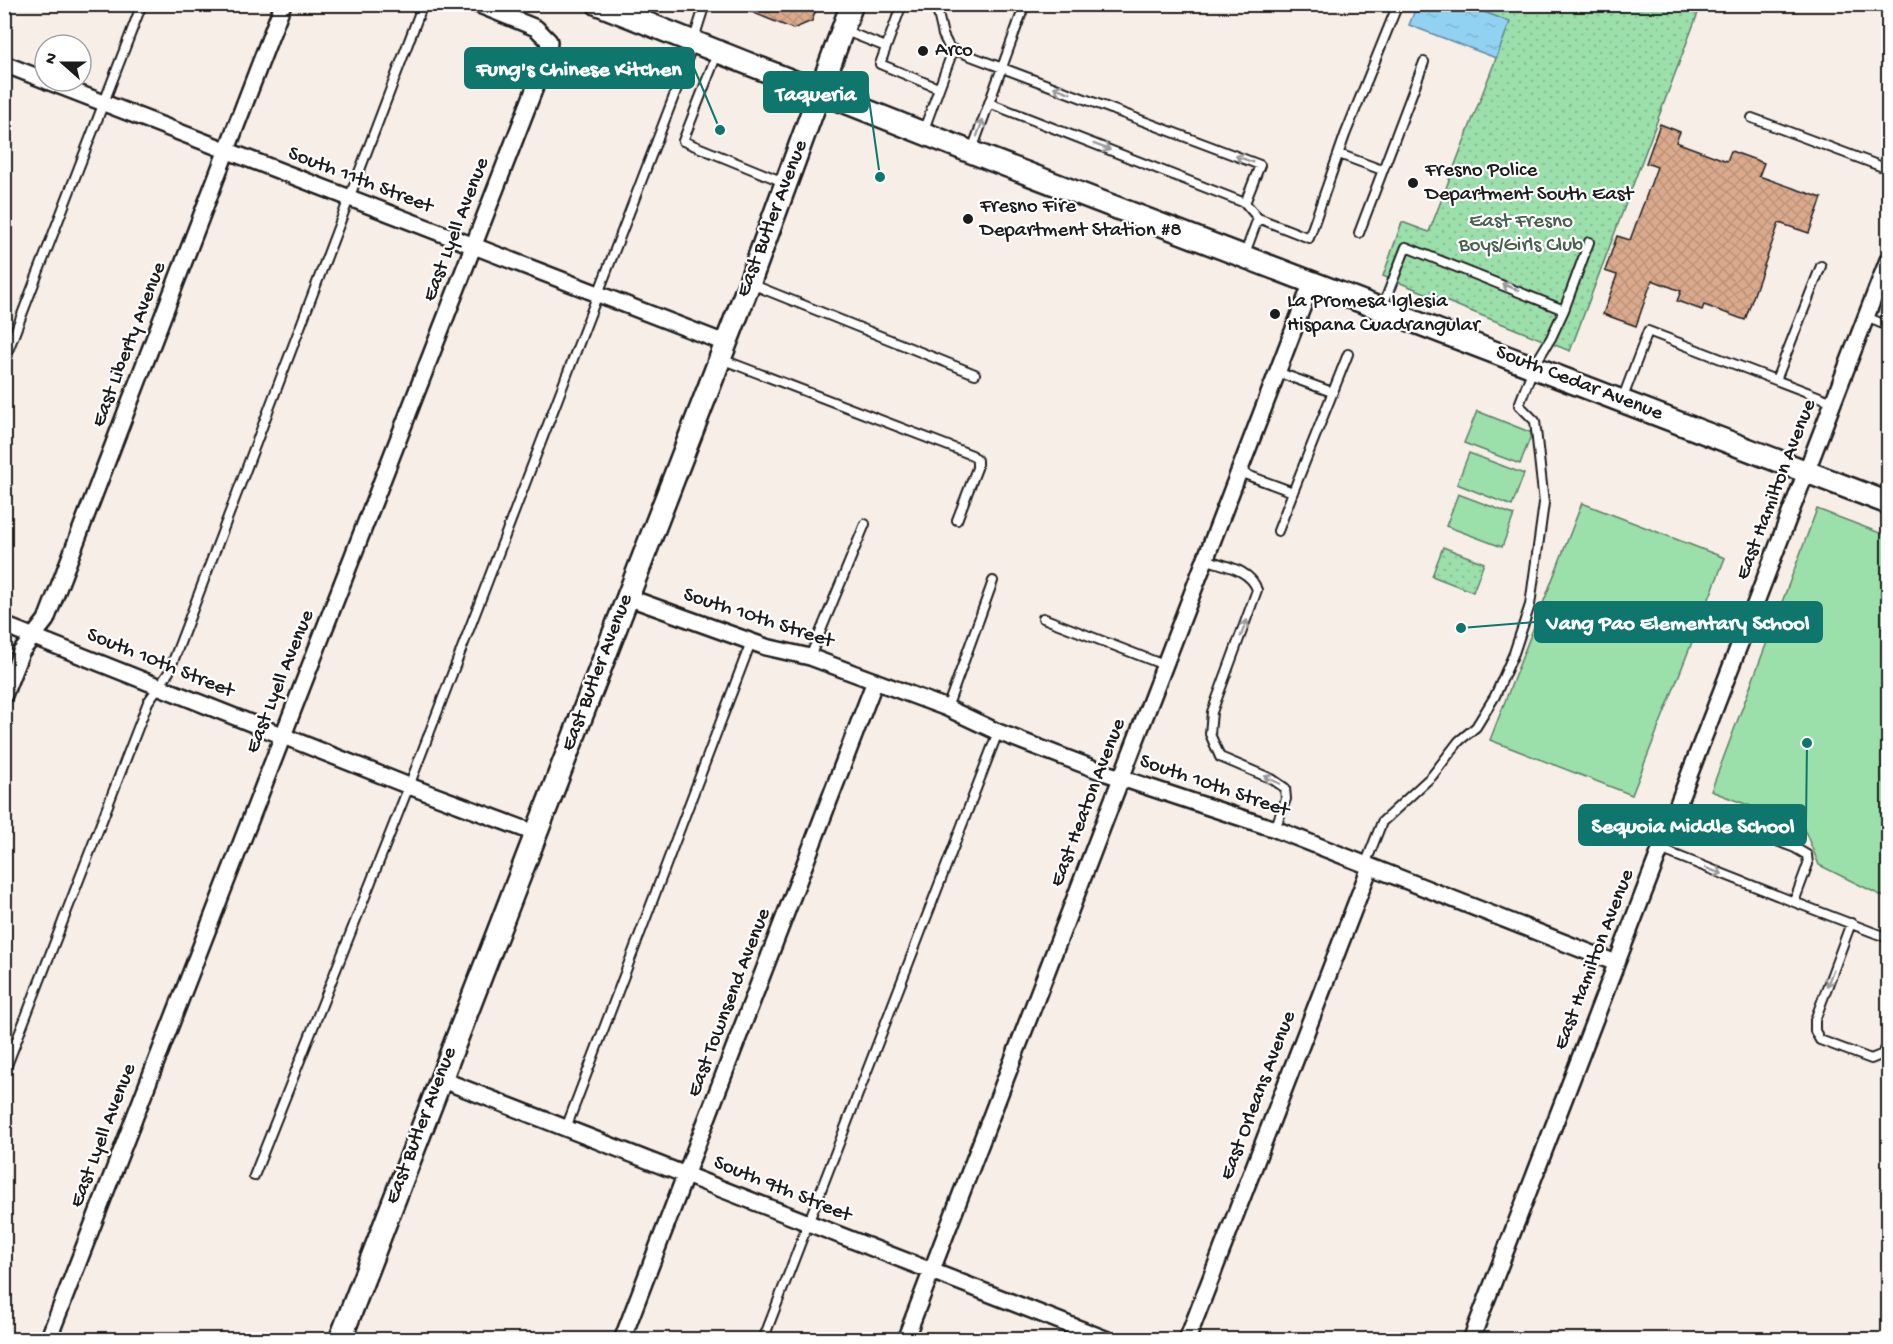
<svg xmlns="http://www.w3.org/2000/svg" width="1893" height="1344" font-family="'Gochi Hand',sans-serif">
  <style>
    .green { fill: #9bdfab; stroke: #5c7e64; stroke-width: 1.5 }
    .park { fill: url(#park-dots); stroke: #5c7e64; stroke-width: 1.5 }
    .water { fill: url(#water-ripples); stroke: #62899c; stroke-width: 1.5 }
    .building { fill: url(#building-cross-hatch); stroke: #1c1c1c; stroke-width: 1.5 }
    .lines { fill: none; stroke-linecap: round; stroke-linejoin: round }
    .lane-casing { stroke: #1c1c1c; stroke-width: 12 }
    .street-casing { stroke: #1c1c1c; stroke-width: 20 }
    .secondary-casing { stroke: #1c1c1c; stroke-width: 26 }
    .lane { stroke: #fff; stroke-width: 8 }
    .street { stroke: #fff; stroke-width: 15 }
    .secondary { stroke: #fff; stroke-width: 21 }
    .oneway { stroke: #999 }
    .poi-dot { fill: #1c1c1c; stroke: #fff; stroke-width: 2 }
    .labels { text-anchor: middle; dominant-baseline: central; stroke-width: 4.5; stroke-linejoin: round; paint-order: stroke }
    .poi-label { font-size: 21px; fill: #1c1c1c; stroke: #fff; text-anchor: start }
    .street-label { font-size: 21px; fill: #1c1c1c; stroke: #fff }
    .park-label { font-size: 21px; fill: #48604e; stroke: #fff }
    .leader { fill: none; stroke: #0f766e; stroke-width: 2 }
    .callout-dot { fill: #0f766e; stroke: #fff; stroke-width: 2 }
    .callout { fill: #0f766e; stroke: #0f766e; stroke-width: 2 }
    .callout-label { font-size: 22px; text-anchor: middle; font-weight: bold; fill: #fff }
  </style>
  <defs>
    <pattern id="park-dots" width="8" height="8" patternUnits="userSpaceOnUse" patternTransform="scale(1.5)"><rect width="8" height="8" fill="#9bdfab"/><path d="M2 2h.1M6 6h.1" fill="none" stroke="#85bf93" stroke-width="1.8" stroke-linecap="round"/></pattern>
    <pattern id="water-ripples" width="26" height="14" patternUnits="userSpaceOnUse" patternTransform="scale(1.5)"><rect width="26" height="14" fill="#91d2f2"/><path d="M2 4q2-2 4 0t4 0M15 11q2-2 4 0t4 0" fill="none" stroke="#7cb4cf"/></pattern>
    <pattern id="building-cross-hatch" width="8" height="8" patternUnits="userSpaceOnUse" patternTransform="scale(1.5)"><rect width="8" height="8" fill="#dbaa8d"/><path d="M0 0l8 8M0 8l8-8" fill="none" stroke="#bb9279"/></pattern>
  </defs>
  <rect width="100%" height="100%" fill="#f8eee8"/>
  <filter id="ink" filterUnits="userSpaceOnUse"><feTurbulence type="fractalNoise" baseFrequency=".0167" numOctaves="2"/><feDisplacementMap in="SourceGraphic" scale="12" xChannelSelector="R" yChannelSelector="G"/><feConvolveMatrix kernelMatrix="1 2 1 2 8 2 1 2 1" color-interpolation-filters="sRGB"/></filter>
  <g filter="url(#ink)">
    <path class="green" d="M1477,411L1532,433L1520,464L1464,443Z
      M1469,453L1524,474L1512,506L1457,484Z
      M1458,494L1514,515L1502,547L1446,526Z
      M1582,503L1725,558L1632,795L1490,740Z
      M1817,509L1888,536V899L1819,865L1803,826L1711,791Z"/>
    <path class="park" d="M1466,5H1701L1570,351L1383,276L1402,222L1429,232L1510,22Z
      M1443,547L1484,563L1473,592L1432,576Z"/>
    <path class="water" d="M1417,5H1466L1510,22L1496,58L1409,25Z"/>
    <path class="building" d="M732,4H818L812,21L793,29Z
      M1660,124L1680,132L1676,142L1727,161L1731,151L1764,163L1759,176L1822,198L1809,233L1779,223L1745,320L1704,305L1702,310L1677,301L1681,291L1652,280L1636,326L1603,314L1617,275L1605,271L1617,236L1630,240L1657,167L1646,163Z"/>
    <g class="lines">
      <defs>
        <path id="lane" d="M902,4L880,64L938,88
          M843,30L886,47
          M952,49L1260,165L1245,203
          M717,54L683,141L786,183
          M989,103L1245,203L1258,218L1309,238L1345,135L1398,4
          M1752,118L1888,169
          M923,132L952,53L943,35L937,9
          M972,150L1025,4
          M1339,154L1382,170
          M1359,233L1424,62
          M1244,256L1258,218
          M751,284L975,374
          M1382,308L1406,247L1564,310
          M1866,317L1888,326
          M721,359L972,455L977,460V468L957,520
          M4,361L142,4
          M1277,372L1332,392
          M1776,380L1821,266
          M1622,400L1648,331L1833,402
          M1239,472L1293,492L1278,531
          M1293,492L1348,354
          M1205,559C1224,566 1251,569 1257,590L1212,712L1210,734L1220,757L1272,779L1285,788L1286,799L1275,829
          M1043,618L1164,665
          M810,657L865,524
          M947,708L993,581
          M1660,849L1794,902L1808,864L1807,855L1795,848L1678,803
          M1365,865L1382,822L1432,776L1459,741L1476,727L1495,696L1514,653L1530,605L1544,503L1535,421L1519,405L1534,366L1551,338L1564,310L1589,242
          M1794,902L1888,938
          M1851,923L1815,1020V1031L1820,1040L1871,1059L1883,1054L1888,1044
          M4,1073L148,702L169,672L423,4
          M566,1128L751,642
          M254,1176L409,786L684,70L705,4
          M763,1340L998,732"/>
        <path id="street" d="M4,64L45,80
          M47,81L725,343
          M627,597L766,647L810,657L947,708L998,732L1103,772L1275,829L1616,963
          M4,625L409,786L535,833
          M4,695L21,652L46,620L283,4
          M440,1079L1108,1340
          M48,1340L548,54L549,41L536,28L477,4
          M622,1340L875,681
          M905,1340L1312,282
          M1187,1340L1370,867
          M1471,1340L1888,260"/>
        <path id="secondary" d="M598,4L971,152L1888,503
          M340,1340L749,284L852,4"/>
      </defs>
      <use href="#lane" class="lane-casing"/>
      <use href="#street" class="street-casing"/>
      <use href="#secondary" class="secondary-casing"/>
      <use href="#lane" class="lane"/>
      <use href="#street" class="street"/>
      <use href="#secondary" class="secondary"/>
    </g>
    <defs><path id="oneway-shaft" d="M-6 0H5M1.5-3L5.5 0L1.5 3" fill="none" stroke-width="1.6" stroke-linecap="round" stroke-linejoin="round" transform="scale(1.5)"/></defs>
    <g class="oneway">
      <use href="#oneway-shaft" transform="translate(1062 90) rotate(-159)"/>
      <use href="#oneway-shaft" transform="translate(980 128) rotate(-70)"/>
      <use href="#oneway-shaft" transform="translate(1102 147) rotate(21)"/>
      <use href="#oneway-shaft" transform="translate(1244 159) rotate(-159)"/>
      <use href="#oneway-shaft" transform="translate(1510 287) rotate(-158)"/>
      <use href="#oneway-shaft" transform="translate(1244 628) rotate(-69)"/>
      <use href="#oneway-shaft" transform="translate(1272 780) rotate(-154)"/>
      <use href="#oneway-shaft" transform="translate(1714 871) rotate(21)"/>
      <use href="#oneway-shaft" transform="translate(1830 978) rotate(111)"/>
    </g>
  </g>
  <g class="poi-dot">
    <circle cx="923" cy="51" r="6"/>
    <circle cx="1413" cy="183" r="6"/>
    <circle cx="968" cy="219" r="6"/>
    <circle cx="1275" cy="314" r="6"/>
  </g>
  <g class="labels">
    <g class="poi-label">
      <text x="935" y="51">Arco</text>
      <text x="1425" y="171">Fresno Police<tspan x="1425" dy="24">Department South East</tspan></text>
      <text x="980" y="207">Fresno Fire<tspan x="980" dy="24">Department Station #8</tspan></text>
      <text x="1287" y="302">La Promesa Iglesia<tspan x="1287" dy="24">Hispana Cuadrangular</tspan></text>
    </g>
    <g class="street-label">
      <text transform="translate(360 181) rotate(21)">South 11th Street</text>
      <text transform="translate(773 219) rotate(-69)">East Butler Avenue</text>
      <text transform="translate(457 230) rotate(-69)">East Lyell Avenue</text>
      <text transform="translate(130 345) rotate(-69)">East Liberty Avenue</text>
      <text transform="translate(1579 384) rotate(21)">South Cedar Avenue</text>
      <text transform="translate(1777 490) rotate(-69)">East Hamilton Avenue</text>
      <text transform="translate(758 619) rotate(18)">South 10th Street</text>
      <text transform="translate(160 664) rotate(22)">South 10th Street</text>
      <text transform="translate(598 673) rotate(-69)">East Butler Avenue</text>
      <text transform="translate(281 682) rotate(-68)">East Lyell Avenue</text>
      <text transform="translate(1214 787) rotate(19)">South 10th Street</text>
      <text transform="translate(1089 803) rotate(-69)">East Heaton Avenue</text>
      <text transform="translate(1595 960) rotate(-69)">East Hamilton Avenue</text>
      <text transform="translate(730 1003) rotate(-69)">East Townsend Avenue</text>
      <text transform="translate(1259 1096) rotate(-69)">East Orleans Avenue</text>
      <text transform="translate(422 1126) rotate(-69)">East Butler Avenue</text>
      <text transform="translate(104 1136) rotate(-69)">East Lyell Avenue</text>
      <text transform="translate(782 1190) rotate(22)">South 9th Street</text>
    </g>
    <g class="park-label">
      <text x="1521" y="222">East Fresno<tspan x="1521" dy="24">Boys/Girls Club</tspan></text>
    </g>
  </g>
  <path class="leader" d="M720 130L694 68M880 177L868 92M1461 628L1535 622M1807 743L1806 825"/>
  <g class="callout-dot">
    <circle cx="720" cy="130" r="6"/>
    <circle cx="880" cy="177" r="6"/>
    <circle cx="1461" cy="628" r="6"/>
    <circle cx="1807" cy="743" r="6"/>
  </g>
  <g class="callout">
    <rect x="465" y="48" width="229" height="40" rx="6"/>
    <rect x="764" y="72" width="104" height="40" rx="6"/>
    <rect x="1535" y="602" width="287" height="40" rx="6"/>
    <rect x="1579" y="805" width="227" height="40" rx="6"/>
  </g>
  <g class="callout-label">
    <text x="579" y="75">Fung's Chinese Kitchen</text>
    <text x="816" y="100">Taqueria</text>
    <text x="1678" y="629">Vang Pao Elementary School</text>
    <text x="1693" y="832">Sequoia Middle School</text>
  </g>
  <rect width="1893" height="1344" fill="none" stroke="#fff" stroke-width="24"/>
  <rect x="12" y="12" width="1869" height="1320" fill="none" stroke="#1c1c1c" stroke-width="2" filter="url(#ink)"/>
  <g transform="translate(63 63) rotate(291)"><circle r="28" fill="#ffffff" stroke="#a4a4a4" stroke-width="1.5"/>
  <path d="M0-4.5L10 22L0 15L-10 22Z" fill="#1c1c1c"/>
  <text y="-9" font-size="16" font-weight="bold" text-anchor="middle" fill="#1c1c1c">N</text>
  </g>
</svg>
